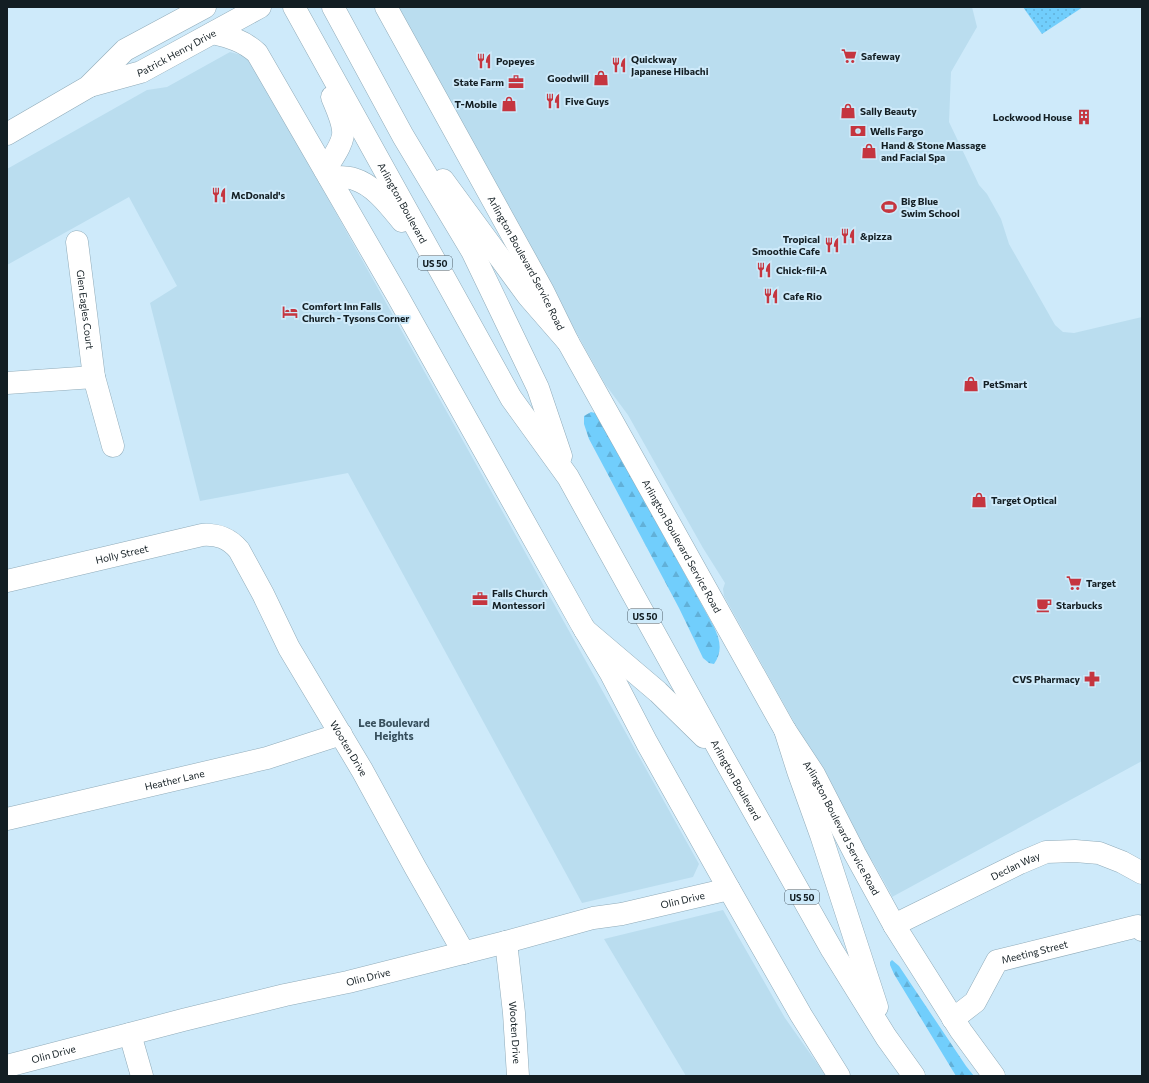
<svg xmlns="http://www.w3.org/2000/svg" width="1149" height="1083" font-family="Commissioner,sans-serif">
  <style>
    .built { fill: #baddef }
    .forest { fill: url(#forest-firs) }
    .park { fill: url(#park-dots) }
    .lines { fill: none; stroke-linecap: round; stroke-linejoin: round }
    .minor-casing { stroke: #90abb9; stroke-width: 23 }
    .highway-casing { stroke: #90abb9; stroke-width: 23 }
    .minor { stroke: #fff; stroke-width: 22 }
    .highway { stroke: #fff; stroke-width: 22 }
    .labels { text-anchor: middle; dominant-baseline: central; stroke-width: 4; stroke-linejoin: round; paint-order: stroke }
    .shield { fill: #ceeafa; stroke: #4b5b64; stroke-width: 1 }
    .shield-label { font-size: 9px; font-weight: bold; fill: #131e23 }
    .street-label { font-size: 10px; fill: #131e23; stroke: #ceeafa }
    .poi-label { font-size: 10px; font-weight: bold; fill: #131e23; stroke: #ceeafa; text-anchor: start }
    .neighbourhood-label { font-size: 11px; font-weight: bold; fill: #374f5c; stroke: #ceeafa }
  </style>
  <defs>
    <pattern id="forest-firs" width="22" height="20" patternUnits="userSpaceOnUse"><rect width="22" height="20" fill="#71cefc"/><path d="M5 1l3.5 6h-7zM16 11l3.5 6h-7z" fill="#61b0d8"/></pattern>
    <pattern id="park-dots" width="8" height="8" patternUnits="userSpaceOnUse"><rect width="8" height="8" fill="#71cefc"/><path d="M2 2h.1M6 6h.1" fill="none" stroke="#61b0d8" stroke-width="1.8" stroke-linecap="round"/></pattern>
  </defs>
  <rect width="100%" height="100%" fill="#ceeafa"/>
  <path class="built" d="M395,7H972L977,27L951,72L949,122L979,185L987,194L1001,219L1009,244L1055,325L1063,332L1074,333L1142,317V761L892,897L891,894L873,862L869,857L724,596L723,589L725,583L703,548L628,415L605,384Z
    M230,52L249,57L699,864L693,877L582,903L348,473L200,501L150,303L177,286L129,197L7,265V169L147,90L167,87Z
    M723,910L785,1018L826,1076H686L604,939Z"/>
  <path class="forest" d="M591,412L595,413L598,417L714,627C720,640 723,651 714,664L709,663L703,658L679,608L589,439L584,424V416Z
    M892,960L899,966L966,1066L974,1076H956L894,974L890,965V962Z"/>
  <path class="park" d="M1023,7H1083L1042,34Z"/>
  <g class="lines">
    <defs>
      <g id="minor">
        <path id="s1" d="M386,7L543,291L568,342L785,730L814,774L855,854L894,925L961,1031L994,1076"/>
        <path d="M213,33C230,37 244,41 257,53L397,295L582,625L610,672L647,743L729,889L801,1015L839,1076"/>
        <path id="s2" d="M90,86L141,72L260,7"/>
        <path d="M7,134L88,87L125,50L205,7"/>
        <path id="s3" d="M77,242L94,377L113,446"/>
        <path d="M7,383L94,377"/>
        <path id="s4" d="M7,581L202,535C218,534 229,538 239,550L263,594L289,648L362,770L415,867L464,953"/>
        <path id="s5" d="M7,819L267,758L341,734"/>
        <path id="s6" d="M894,925L1020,863L1046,852L1075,851L1099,853L1122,862L1142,873"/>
        <path id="s7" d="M506,942L514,1013L518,1076"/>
        <path id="s8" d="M953,1019L975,1002L997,961L1138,926L1142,930"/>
        <path d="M130,1034L142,1076"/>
        <path id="s9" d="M7,1066L183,1020L285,995L348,982L506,942L593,918L622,914L729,889"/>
      </g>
      <g id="highway">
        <path id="s10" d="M294,7L511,398L568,477L722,755L832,950L886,1037L914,1076"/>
        <path d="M333,7L403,136L472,251L538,388L561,456"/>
        <path d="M325,170C331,160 345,142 343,130C342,119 336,107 332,97"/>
        <path d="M329,177C336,177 346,176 354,179C374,185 389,205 402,221"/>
        <path d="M443,180L528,296L568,342"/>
        <path d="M585,630L658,692L704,737"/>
        <path d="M785,730L798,771L821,835L877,1007"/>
      </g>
    </defs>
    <use href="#minor" class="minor-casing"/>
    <use href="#highway" class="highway-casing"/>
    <use href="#minor" class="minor"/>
    <use href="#highway" class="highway"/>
  </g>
  <defs>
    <symbol id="supermarket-bare" viewBox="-9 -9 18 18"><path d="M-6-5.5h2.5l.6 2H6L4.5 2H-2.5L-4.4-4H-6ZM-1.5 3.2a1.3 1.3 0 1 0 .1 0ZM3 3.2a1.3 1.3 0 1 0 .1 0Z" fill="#c5353f" stroke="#ceeafa" stroke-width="2.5" paint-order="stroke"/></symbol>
    <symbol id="restaurant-bare" viewBox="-9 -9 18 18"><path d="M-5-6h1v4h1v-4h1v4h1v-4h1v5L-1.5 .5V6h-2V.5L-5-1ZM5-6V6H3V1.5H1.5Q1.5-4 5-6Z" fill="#c5353f" stroke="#ceeafa" stroke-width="2.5" paint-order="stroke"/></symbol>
    <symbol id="shop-bare" viewBox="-9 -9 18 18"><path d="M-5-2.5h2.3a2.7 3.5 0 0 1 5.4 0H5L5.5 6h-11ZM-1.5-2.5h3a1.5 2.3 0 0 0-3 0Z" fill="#c5353f" stroke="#ceeafa" stroke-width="2.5" paint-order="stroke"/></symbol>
    <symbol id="office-bare" viewBox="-9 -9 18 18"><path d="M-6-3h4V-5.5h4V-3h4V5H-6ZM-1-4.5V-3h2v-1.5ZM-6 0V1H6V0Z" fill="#c5353f" stroke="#ceeafa" stroke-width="2.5" paint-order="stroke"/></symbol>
    <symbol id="building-bare" viewBox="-9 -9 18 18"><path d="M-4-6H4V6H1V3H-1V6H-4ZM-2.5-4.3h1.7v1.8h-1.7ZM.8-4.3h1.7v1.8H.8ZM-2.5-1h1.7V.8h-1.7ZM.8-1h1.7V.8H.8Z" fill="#c5353f" stroke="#ceeafa" stroke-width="2.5" paint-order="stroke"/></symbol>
    <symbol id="bank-bare" viewBox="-9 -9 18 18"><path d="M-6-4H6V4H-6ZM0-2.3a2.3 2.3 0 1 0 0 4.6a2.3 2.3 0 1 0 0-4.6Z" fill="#c5353f" stroke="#ceeafa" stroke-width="2.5" paint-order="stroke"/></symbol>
    <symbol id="stadium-bare" viewBox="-9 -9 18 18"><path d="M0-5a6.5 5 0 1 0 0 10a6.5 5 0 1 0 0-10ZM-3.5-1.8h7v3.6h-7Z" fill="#c5353f" stroke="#ceeafa" stroke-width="2.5" paint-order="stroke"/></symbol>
    <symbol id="hotel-bare" viewBox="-9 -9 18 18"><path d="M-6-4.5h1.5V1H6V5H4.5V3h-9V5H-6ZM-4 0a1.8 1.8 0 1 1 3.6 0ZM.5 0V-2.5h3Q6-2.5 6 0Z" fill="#c5353f" stroke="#ceeafa" stroke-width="2.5" paint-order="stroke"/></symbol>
    <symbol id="cafe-bare" viewBox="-9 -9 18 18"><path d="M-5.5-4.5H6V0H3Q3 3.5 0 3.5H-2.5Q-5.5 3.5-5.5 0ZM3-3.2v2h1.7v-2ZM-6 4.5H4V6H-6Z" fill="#c5353f" stroke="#ceeafa" stroke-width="2.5" paint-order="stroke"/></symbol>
    <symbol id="pharmacy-bare" viewBox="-9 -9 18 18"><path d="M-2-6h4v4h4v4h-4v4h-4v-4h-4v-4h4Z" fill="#c5353f" stroke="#ceeafa" stroke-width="2.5" paint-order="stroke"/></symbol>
  </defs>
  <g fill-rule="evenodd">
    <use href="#supermarket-bare" x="838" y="45" width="22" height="22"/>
    <use href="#restaurant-bare" x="473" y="50" width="22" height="22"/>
    <use href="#restaurant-bare" x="608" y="54" width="22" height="22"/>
    <use href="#shop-bare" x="590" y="67" width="22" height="22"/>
    <use href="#office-bare" x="505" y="71" width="22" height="22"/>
    <use href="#restaurant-bare" x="542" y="90" width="22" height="22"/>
    <use href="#shop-bare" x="498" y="93" width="22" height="22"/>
    <use href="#shop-bare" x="837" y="100" width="22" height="22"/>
    <use href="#building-bare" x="1073" y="106" width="22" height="22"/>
    <use href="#bank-bare" x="847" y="120" width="22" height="22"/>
    <use href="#shop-bare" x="858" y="140" width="22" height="22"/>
    <use href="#restaurant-bare" x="208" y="184" width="22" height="22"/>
    <use href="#stadium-bare" x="878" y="196" width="22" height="22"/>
    <use href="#restaurant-bare" x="837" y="225" width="22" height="22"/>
    <use href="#restaurant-bare" x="821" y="234" width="22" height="22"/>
    <use href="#restaurant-bare" x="753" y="259" width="22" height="22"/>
    <use href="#restaurant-bare" x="760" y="285" width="22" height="22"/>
    <use href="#hotel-bare" x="279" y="301" width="22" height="22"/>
    <use href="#shop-bare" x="960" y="373" width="22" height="22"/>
    <use href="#shop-bare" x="968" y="489" width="22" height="22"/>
    <use href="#supermarket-bare" x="1063" y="572" width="22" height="22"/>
    <use href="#office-bare" x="469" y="588" width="22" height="22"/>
    <use href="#cafe-bare" x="1033" y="594" width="22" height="22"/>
    <use href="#pharmacy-bare" x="1081" y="668" width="22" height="22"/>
  </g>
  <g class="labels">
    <g class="shield">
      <rect x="418" y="256" width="34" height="14" rx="3"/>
      <rect x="628" y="609" width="34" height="14" rx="3"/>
      <rect x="785" y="890" width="34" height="14" rx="3"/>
    </g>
    <g class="shield-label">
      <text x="435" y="263">US 50</text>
      <text x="645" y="616">US 50</text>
      <text x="802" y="897">US 50</text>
    </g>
    <g class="street-label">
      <text stroke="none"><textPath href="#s2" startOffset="93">Patrick Henry Drive</textPath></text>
      <text stroke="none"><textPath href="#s10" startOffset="224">Arlington Boulevard</textPath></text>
      <text stroke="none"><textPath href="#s1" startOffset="292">Arlington Boulevard Service Road</textPath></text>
      <text stroke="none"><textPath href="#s3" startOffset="68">Glen Eagles Court</textPath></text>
      <text stroke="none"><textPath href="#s1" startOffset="615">Arlington Boulevard Service Road</textPath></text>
      <text stroke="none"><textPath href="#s4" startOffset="118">Holly Street</textPath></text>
      <text stroke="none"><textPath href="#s4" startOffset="469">Wooten Drive</textPath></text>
      <text stroke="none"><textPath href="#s5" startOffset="172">Heather Lane</textPath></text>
      <text stroke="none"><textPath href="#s10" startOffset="891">Arlington Boulevard</textPath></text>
      <text stroke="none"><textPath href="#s1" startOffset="939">Arlington Boulevard Service Road</textPath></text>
      <text stroke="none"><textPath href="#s6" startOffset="135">Declan Way</textPath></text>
      <text stroke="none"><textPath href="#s9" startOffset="696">Olin Drive</textPath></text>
      <text stroke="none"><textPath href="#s8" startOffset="113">Meeting Street</textPath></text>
      <text stroke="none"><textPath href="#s9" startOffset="372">Olin Drive</textPath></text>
      <text stroke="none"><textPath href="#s7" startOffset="91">Wooten Drive</textPath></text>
      <text stroke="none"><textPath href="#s9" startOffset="48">Olin Drive</textPath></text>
    </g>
    <g class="poi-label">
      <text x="861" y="56">Safeway</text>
      <text x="631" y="59">Quickway<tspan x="631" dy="12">Japanese Hibachi</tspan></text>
      <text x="496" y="61">Popeyes</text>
      <text x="589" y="78" text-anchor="end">Goodwill</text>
      <text x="504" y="82" text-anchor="end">State Farm</text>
      <text x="565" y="101">Five Guys</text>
      <text x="497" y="104" text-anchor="end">T-Mobile</text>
      <text x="860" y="111">Sally Beauty</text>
      <text x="1072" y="117" text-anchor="end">Lockwood House</text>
      <text x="870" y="131">Wells Fargo</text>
      <text x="881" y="145">Hand &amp; Stone Massage<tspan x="881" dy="12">and Facial Spa</tspan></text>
      <text x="231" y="195">McDonald's</text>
      <text x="901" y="201">Big Blue<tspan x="901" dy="12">Swim School</tspan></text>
      <text x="860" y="236">&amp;pizza</text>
      <text x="820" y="239" text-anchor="end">Tropical<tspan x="820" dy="12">Smoothie Cafe</tspan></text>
      <text x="776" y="270">Chick-fil-A</text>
      <text x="783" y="296">Cafe Rio</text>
      <text x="302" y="306">Comfort Inn Falls<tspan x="302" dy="12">Church - Tysons Corner</tspan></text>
      <text x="983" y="384">PetSmart</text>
      <text x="991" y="500">Target Optical</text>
      <text x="1086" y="583">Target</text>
      <text x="492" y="593">Falls Church<tspan x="492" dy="12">Montessori</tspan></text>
      <text x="1056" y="605">Starbucks</text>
      <text x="1080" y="679" text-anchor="end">CVS Pharmacy</text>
    </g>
    <g class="neighbourhood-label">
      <text x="394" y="722">Lee Boulevard<tspan x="394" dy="13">Heights</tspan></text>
    </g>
  </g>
  <rect width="1149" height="1083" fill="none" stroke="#131e23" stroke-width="16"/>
</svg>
